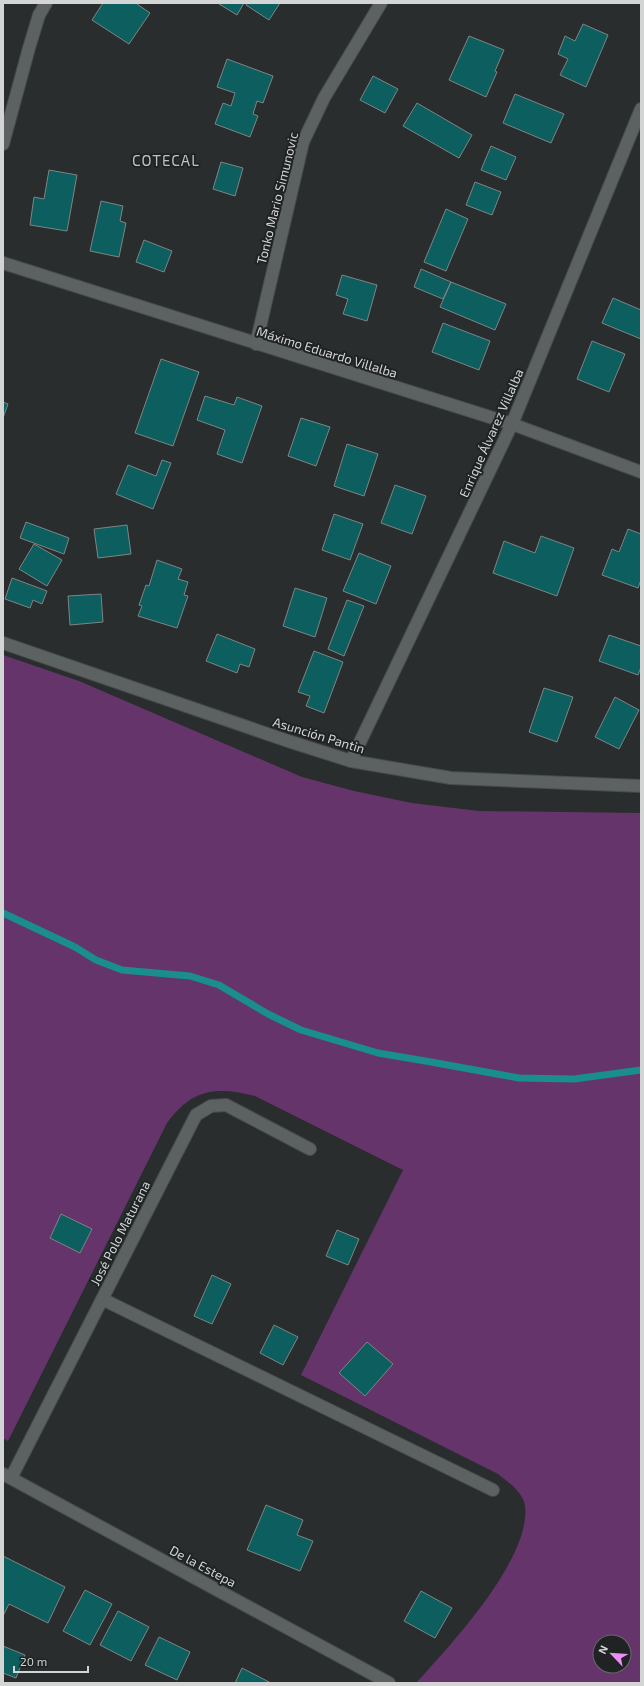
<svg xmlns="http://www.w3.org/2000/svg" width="644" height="1686" font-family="'Exo 2',sans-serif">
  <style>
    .green { fill: #65346a; fill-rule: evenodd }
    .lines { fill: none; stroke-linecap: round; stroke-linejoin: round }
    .stream { stroke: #1a8d8e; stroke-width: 7 }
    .building { fill: #0d5e5e; stroke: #7f8484 }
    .street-casing { stroke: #474b4a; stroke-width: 14 }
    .street { stroke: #5c6161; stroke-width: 12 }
    .labels { text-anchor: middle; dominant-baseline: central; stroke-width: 4; stroke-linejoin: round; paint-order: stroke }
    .street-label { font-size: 13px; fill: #d2d5d4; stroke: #1f2323 }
    .quarter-label { font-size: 15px; letter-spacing: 1px; fill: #bbc0c0; stroke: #1f2323 }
  </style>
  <rect width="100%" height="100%" fill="#292d2d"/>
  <path class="green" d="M3,655L79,681L302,777L354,791L412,803L479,811L641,813V1683L417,1682C451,1644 531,1559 525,1506C524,1493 508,1482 498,1474L301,1375L403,1170L255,1096C215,1086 192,1089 167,1123L8,1441L3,1438ZM600,1642H624V1666H600Z"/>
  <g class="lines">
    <path class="stream" d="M3,913L75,947L96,960L122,970L190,976L219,985L268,1014L301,1030L378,1053L431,1062L519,1078L574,1079L641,1070"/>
  </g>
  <path class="building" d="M103,3H138L137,4L150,13L129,44L92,20Z
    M219,3H244L237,15L219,4Z
    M247,3H280L269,20L246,5Z
    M583,24L608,35L586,87L560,75L568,59L558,54L565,36L575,41Z
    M469,36L504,50L495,71L497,72L486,97L449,80Z
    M227,59L273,76L263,103L257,101L253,114L258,116L250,137L215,124L223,103L231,106L235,93L217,87Z
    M373,76L398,89L385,113L360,100Z
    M515,94L564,114L551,143L503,123Z
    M417,103L472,135L459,158L403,126Z
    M491,146L516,157L506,180L481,170Z
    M221,162L243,168L235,196L213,189Z
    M49,170L77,175L67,231L30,225L34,197L44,199Z
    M475,182L501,192L492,215L466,205Z
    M101,201L123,206L120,221L126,223L119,257L90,251Z
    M446,209L468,219L446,271L424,262Z
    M144,240L172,251L164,272L136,262Z
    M421,269L451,282L443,299L414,287Z
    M342,275L377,285L367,321L343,314L348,299L336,295Z
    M451,282L506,304L495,330L440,307Z
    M613,298L641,310V339L602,323Z
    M443,323L490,341L479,370L432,352Z
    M592,341L625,354L609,392L577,379Z
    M161,359L199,372L173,446L135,433Z
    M205,396L234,405L237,397L262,406L242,463L217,454L225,430L197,420Z
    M3,402L8,404L3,418Z
    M301,418L330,427L316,466L288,456Z
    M347,444L378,454L364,496L334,486Z
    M162,460L171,463L153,509L116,494L128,465L156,476Z
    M395,485L426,496L412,534L381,523Z
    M334,514L363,524L350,560L322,550Z
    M26,522L69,538L64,554L20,538Z
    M127,525L131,554L98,558L94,529Z
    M628,529L641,534V580L638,588L602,575L612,549L619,552Z
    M541,536L574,548L557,596L493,573L504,541L535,553Z
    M34,544L62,560L47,586L19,569Z
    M359,553L391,566L376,604L343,591Z
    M157,560L182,569L178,579L188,582L184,595L188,596L177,628L138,616L142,606L139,605L146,585L149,586Z
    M12,578L47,591L42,604L33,600L30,608L5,599Z
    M295,588L327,598L315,637L283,626Z
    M101,594L103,622L70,625L68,596Z
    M347,600L364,606L344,656L328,649Z
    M217,634L255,649L249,667L240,664L237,673L206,661Z
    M609,635L641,646V667L638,675L599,661Z
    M314,651L343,662L324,713L306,706L310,696L298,692Z
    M544,688L573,697L557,742L529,732Z
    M615,697L639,710L619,749L595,737Z
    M61,1214L92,1229L80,1253L50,1238Z
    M337,1230L359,1239L348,1265L326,1256Z
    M212,1275L231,1284L212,1324L194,1316Z
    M274,1325L298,1337L283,1365L260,1353Z
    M367,1342L393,1364L365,1396L339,1373Z
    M266,1505L303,1520L297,1535L313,1541L300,1571L247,1550Z
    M3,1556L65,1587L48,1623L9,1604L3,1616Z
    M85,1590L112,1604L90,1645L63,1631Z
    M421,1591L452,1608L435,1638L404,1621Z
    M118,1611L149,1627L131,1661L100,1645Z
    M159,1637L190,1652L177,1680L145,1665Z
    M3,1646L25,1655L16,1678L3,1673Z
    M242,1668L271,1683H235Z"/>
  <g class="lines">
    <defs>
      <path id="street" d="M3,144L29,48L39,15L46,3
        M3,263L512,424L641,472
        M256,344L303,142L324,98L381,3
        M3,643L288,741L351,761L451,778L641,786
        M351,761L512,424L641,109
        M102,1299L493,1490
        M3,1474L389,1683
        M11,1478L196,1115L211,1106L226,1105L310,1149"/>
    </defs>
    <use href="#street" class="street-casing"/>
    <use href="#street" class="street"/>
  </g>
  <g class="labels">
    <g class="street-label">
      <text transform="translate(277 198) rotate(-76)">Tonko Mario Simunovic</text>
      <text transform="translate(327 352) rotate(17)">Máximo Eduardo Villalba</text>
      <text transform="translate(491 433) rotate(-66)">Enrique Álvarez Villalba</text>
      <text transform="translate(319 735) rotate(17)">Asunción Pantin</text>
      <text transform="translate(120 1233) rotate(-63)">José Polo Maturana</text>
      <text transform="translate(203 1566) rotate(28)">De la Estepa</text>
    </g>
    <g class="quarter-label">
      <text x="166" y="160">COTECAL</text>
    </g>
  </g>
  <rect width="644" height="1686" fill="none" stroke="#d2d5d4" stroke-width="8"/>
  <g transform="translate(612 1654) rotate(295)"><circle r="19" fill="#1f2323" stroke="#676a6a"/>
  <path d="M0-3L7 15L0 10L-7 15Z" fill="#ee8cf8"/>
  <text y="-6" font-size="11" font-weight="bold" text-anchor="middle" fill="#d2d5d4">N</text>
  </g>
  <path d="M14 1666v6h74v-6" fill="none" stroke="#d2d5d4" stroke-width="2"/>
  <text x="20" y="1666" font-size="12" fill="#d2d5d4" stroke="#1f2323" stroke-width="3" paint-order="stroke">20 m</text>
</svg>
